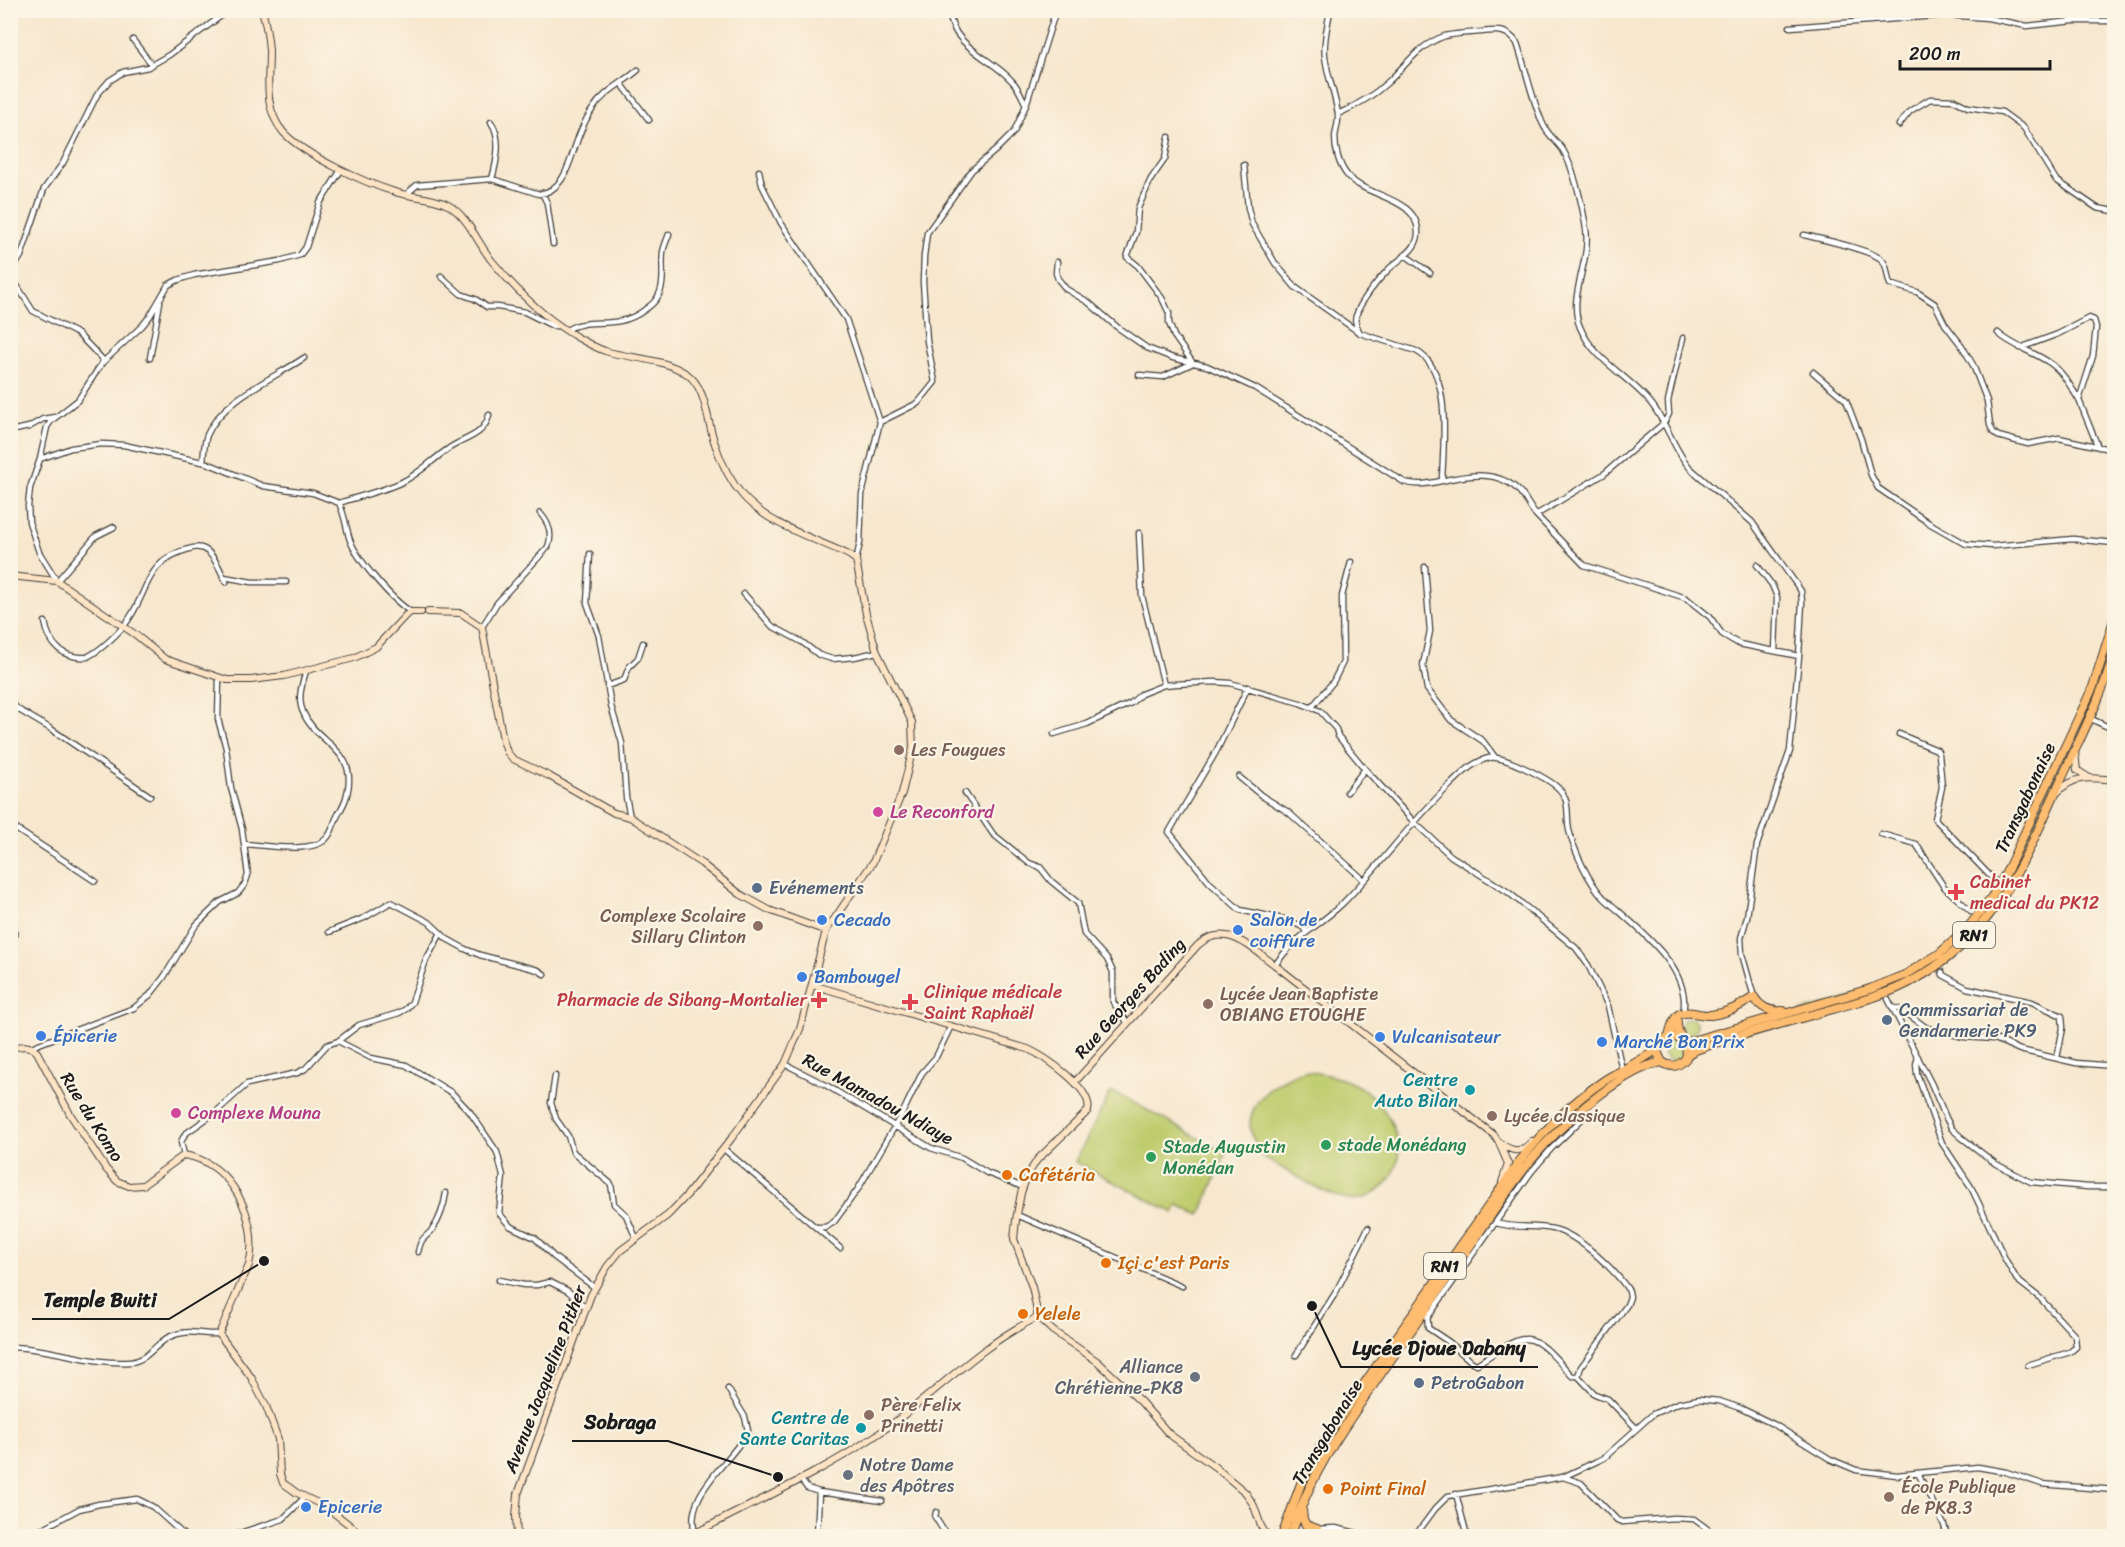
<svg xmlns="http://www.w3.org/2000/svg" width="2125" height="1547" font-family="Sriracha,sans-serif">
  <style>
    .grass { fill: #becc6d; stroke: #6d7444; stroke-width: 1.5 }
    .lines { fill: none; stroke-linecap: round; stroke-linejoin: round }
    .street-casing { stroke: #3d3a37; stroke-width: 7 }
    .secondary-casing { stroke: #3d3a37; stroke-width: 8 }
    .highway-casing { stroke: #3d3a37; stroke-width: 10 }
    .street { stroke: #fff; stroke-width: 4.5 }
    .secondary { stroke: #fee4c5; stroke-width: 6 }
    .highway { stroke: #fdbc6f; stroke-width: 8 }
    .education-dot { fill: #8d6e63; stroke: #fcf5e5; stroke-width: 2 }
    .hotel-dot { fill: #d1479c; stroke: #fcf5e5; stroke-width: 2 }
    .service-dot { fill: #5c6f8a; stroke: #fcf5e5; stroke-width: 2 }
    .health-dot { fill: #e0444e; stroke: #fcf5e5; stroke-width: 2 }
    .shop-dot { fill: #3f7fe0; stroke: #fcf5e5; stroke-width: 2 }
    .culture-dot { fill: #0f9aa8; stroke: #fcf5e5; stroke-width: 2 }
    .leisure-dot { fill: #2e9e5b; stroke: #fcf5e5; stroke-width: 2 }
    .food-dot { fill: #e8710a; stroke: #fcf5e5; stroke-width: 2 }
    .worship-dot { fill: #6b7280; stroke: #fcf5e5; stroke-width: 2 }
    .labels { text-anchor: middle; dominant-baseline: central; stroke-width: 4.5; stroke-linejoin: round; paint-order: stroke }
    .shield { fill: #fcf5e5; stroke: #5f5d58; stroke-width: 1.5 }
    .shield-label { font-size: 16px; font-weight: bold; fill: #1c1c1c }
    .education-label { font-size: 18px; fill: #785e54; stroke: #fcf5e5; text-anchor: start }
    .street-label { font-size: 18px; fill: #1c1c1c; stroke: #fcf5e5 }
    .hotel-label { font-size: 18px; fill: #b23c85; stroke: #fcf5e5; text-anchor: start }
    .health-label { font-size: 18px; fill: #be3a42; stroke: #fcf5e5; text-anchor: start }
    .service-label { font-size: 18px; fill: #4e5e75; stroke: #fcf5e5; text-anchor: start }
    .shop-label { font-size: 18px; fill: #366cbe; stroke: #fcf5e5; text-anchor: start }
    .culture-label { font-size: 18px; fill: #0d838f; stroke: #fcf5e5; text-anchor: end }
    .leisure-label { font-size: 18px; fill: #27864d; stroke: #fcf5e5; text-anchor: start }
    .food-label { font-size: 18px; fill: #c56008; stroke: #fcf5e5; text-anchor: start }
    .worship-label { font-size: 18px; fill: #5b616d; stroke: #fcf5e5; text-anchor: end }
    .leader { fill: none; stroke: #1c1c1c; stroke-width: 2 }
    .callout-dot { fill: #1c1c1c; stroke: #fcf5e5; stroke-width: 2 }
    .callout-label { font-size: 20px; text-anchor: middle; font-weight: bold; fill: #1c1c1c; stroke: #fcf5e5; stroke-width: 4.5; stroke-linejoin: round; paint-order: stroke }
  </style>
  <rect width="100%" height="100%" fill="#fcf5e5"/>
  <filter id="ink" filterUnits="userSpaceOnUse"><feTurbulence type="fractalNoise" baseFrequency=".0167" numOctaves="2"/><feDisplacementMap in="SourceGraphic" scale="12" xChannelSelector="R" yChannelSelector="G"/><feConvolveMatrix kernelMatrix="1 2 1 2 8 2 1 2 1" color-interpolation-filters="sRGB"/></filter>
  <filter id="wash" filterUnits="userSpaceOnUse"><feTurbulence type="fractalNoise" baseFrequency=".008" numOctaves="4" result="noise"/><feDisplacementMap in="SourceGraphic" scale="24" xChannelSelector="R" yChannelSelector="G"/><feGaussianBlur stdDeviation="1.35" result="paint"/><feColorMatrix in="noise" values="0 0 0 0 0 0 0 0 0 0 0 0 0 0 0 0 0 1.4 0 .05"/><feComposite in="paint" operator="in"/></filter>
  <g filter="url(#wash)">
    <rect width="100%" height="100%" fill="#f7e7ce"/>
    <path class="grass" d="M2114,633V644L2099,690L2014,869L1984,919L1950,953L1916,976L1884,990L1692,1048L1691,1043L1883,988L1925,968L1962,939L1986,911L2012,868L2097,689Z
      M1681 1026a8 8 0 1 1 16 0a8 8 0 1 1-16 0Z
      M1663 1051a10 10 0 1 1 20 0a10 10 0 1 1-20 0Z
      M1653,1056L1655,1060L1633,1070L1531,1156L1528,1155C1561,1111 1607,1083 1653,1056Z
      M1304,1071C1323,1074 1344,1077 1361,1088C1394,1109 1417,1163 1378,1191C1370,1197 1358,1201 1348,1199C1324,1195 1302,1179 1282,1168C1276,1164 1267,1161 1262,1156C1258,1153 1256,1145 1254,1140C1238,1107 1276,1079 1304,1071Z
      M1110,1093H1116L1226,1153L1200,1215L1178,1205L1174,1213L1075,1162Z
      M1374,1373L1376,1375C1341,1426 1306,1476 1287,1536H1285L1304,1484L1316,1460Z"/>
  </g>
  <g filter="url(#ink)">
    <g class="lines">
      <defs>
        <path id="street" d="M949,10C951,47 991,57 1012,81C1019,88 1022,97 1026,105
          M1330,10C1328,25 1323,41 1325,56C1327,75 1335,94 1338,114C1339,122 1336,129 1335,137C1335,150 1339,165 1347,175C1365,198 1418,196 1418,233C1418,251 1398,259 1387,271C1377,281 1360,302 1356,316C1354,322 1357,327 1360,333L1416,351C1453,370 1443,446 1442,481
          M1790,27L1948,15L1988,18L2027,26L2073,21H2114
          M133,40L152,65
          M621,83L649,120
          M1338,114C1356,106 1373,96 1388,82C1406,65 1420,44 1445,36C1456,33 1469,33 1481,32C1498,30 1507,29 1517,43C1526,69 1531,96 1542,122C1547,135 1556,140 1563,150C1574,169 1583,207 1586,229C1591,262 1567,297 1580,327C1594,361 1628,375 1650,402C1667,422 1673,449 1690,468L1752,522L1801,591L1802,602L1799,656L1790,751L1757,845L1747,917L1741,938L1742,954L1754,997
          M491,122C502,138 497,161 492,179
          M1899,125L1910,111L1930,99L1954,100L1968,107L2002,112L2024,128L2056,180L2097,208L2114,211
          M1244,165L1248,208L1252,224L1275,263L1295,287L1357,331
          M759,171L762,185L781,223L846,319L880,422L862,494L860,543L856,560
          M542,193L547,203L553,244
          M408,195L410,191L417,185L492,179L539,194C564,191 569,163 576,144C580,132 585,120 592,110C604,91 622,84 638,70
          M1804,235C1820,239 1874,250 1883,261C1888,267 1887,278 1890,284L1917,292L1935,304L1945,324L1962,346L1973,365L1987,401L1990,425L1993,432L1998,436L2028,444L2059,438L2114,450
          M1405,255L1430,273
          M1057,262L1056,273L1058,279L1066,289L1088,302L1117,327L1147,348L1173,358L1207,366L1255,388L1404,482C1417,486 1427,484 1441,481C1468,475 1499,469 1520,492C1526,499 1530,508 1536,515L1604,474L1664,423L1669,414L1668,401L1683,338
          M441,276L461,294L475,299L487,307H498L525,312L553,326H559
          M567,330C587,316 616,331 643,311C648,307 654,304 657,298C666,285 661,267 663,252C664,246 667,240 669,234
          M1998,333C2013,347 2033,351 2050,363C2063,372 2071,387 2079,400
          M2020,348L2058,334L2089,318L2094,320L2096,327L2093,356L2079,400L2098,447
          M150,358L160,302
          M104,361L78,334L33,311L11,276L13,269L21,256L44,189L63,163L97,95L109,81L123,72L148,67L169,55L229,10
          M1813,372L1846,400L1861,439L1871,475L1878,488L1929,523L1966,544L1993,546L2073,539L2114,543
          M1139,375L1163,377L1193,363L1174,336L1169,323V313L1162,298L1138,266L1127,257L1136,232L1138,208L1151,179L1165,159L1169,137
          M880,422L918,403L935,382L927,341L923,282L924,256L927,233L972,170L996,150L1014,132L1026,105L1056,10
          M10,431L29,427L43,419L55,417
          M40,459L71,448L101,444L124,445L207,463L263,486L313,493L339,503C345,515 346,528 350,540C358,561 392,600 411,612
          M203,462C204,453 204,443 207,435C223,398 273,379 304,358
          M339,503C359,496 383,491 402,482C419,474 432,460 448,449C463,438 484,437 489,415
          M1536,515L1584,565L1686,598L1710,617L1722,634L1739,644L1799,656
          M114,527L96,536L57,581L39,552L29,522L28,506L30,488L40,459L47,427L51,421L78,400L102,363L142,326L150,316L168,285L178,280L194,275L280,261L300,255L306,247L320,203L341,170
          M1139,533L1142,596L1164,685
          M590,554L587,603L599,636L611,706L622,743L626,797L630,817
          M1757,565L1772,585L1777,597L1775,651
          M1425,567L1430,631L1423,665L1427,689L1451,720L1483,741L1495,757
          M224,577L252,582H286
          M744,594L772,626L802,642L819,655L832,659L854,657L877,652
          M45,622C49,645 63,659 87,657C99,651 113,638 123,627C149,597 142,561 189,549C195,547 202,547 207,551C216,558 221,572 226,582
          M482,627L497,603L548,547C553,534 549,523 540,513
          M607,686L624,680L629,667L638,658L643,643
          M1248,687L1216,752L1169,832L1210,883L1240,910L1288,920L1303,927L1306,932
          M10,702L19,710L51,729L150,796
          M1312,707L1333,682L1343,662L1342,596L1351,562
          M2089,718L2106,726L2114,727
          M1054,734L1087,724L1131,703L1141,694L1164,685L1175,684L1214,682L1230,683L1300,703L1320,711L1336,729L1338,736L1365,769L1414,822L1451,856L1508,892L1576,948L1588,965L1608,1006L1622,1070
          M1899,734L1937,750L1939,754L1942,787L1935,819L1993,879
          M1239,777L1262,796L1288,812L1364,880
          M1347,792L1365,769
          M965,793L993,834L1029,863L1040,867L1051,881L1078,903L1084,934L1107,959L1113,972V1002L1127,1022
          M10,825L95,881
          M1881,834L1916,844L1944,887L1972,912
          M244,844C265,845 310,854 326,839C332,833 333,826 336,819C339,812 344,805 346,798C361,748 316,745 303,712C297,699 302,684 306,671
          M329,932L364,918L391,902L429,922L447,939L465,949L480,955L538,970L544,974
          M10,942L15,934L13,923
          M1275,965C1296,935 1318,927 1342,904C1379,867 1410,823 1449,786C1461,775 1472,762 1489,758C1501,754 1549,779 1558,788C1571,800 1566,815 1569,830C1574,851 1589,883 1604,898C1633,925 1693,967 1683,1013
          M1942,972L1943,975L1967,988L2032,1002L2062,1016L2063,1028L2057,1058
          M1888,999L1931,1083L1946,1118L1952,1129L1961,1137L1996,1164L2031,1182L2088,1187H2114
          M1892,1007L1902,1010L1927,1028L1964,1037L1995,1039L2020,1050L2076,1063L2114,1066
          M338,1041L359,1025L399,1013L406,1009L412,1002L426,960L441,933
          M31,1047L134,1008L150,995L164,977L196,925L220,902L238,893L245,884L248,875L242,829L231,788L226,748L218,719L219,678
          M1918,1057L1916,1064L1917,1074L1942,1143L1971,1187L2005,1259L2017,1280L2040,1298L2075,1336L2076,1347L2070,1352L2028,1365
          M785,1064L824,1084L931,1148L962,1158L987,1173L1023,1187
          M555,1076L551,1103L556,1119L568,1136L573,1152L611,1184L614,1204L626,1215L636,1238
          M724,1149L840,1248
          M184,1155L181,1142L185,1134L216,1112L247,1084L297,1073L305,1069L327,1045L338,1041L371,1058L406,1065L452,1093L470,1112L497,1152L503,1176L499,1213L510,1226L535,1238L554,1257L594,1287
          M1017,1215L1182,1286
          M818,1227H826L834,1222L858,1189L903,1112L922,1073L936,1057L951,1026
          M418,1252C422,1235 424,1240 433,1229C441,1217 444,1206 446,1193
          M499,1280L524,1285H537L550,1282L568,1291L585,1307
          M1427,1308L1428,1328L1449,1342L1472,1362L1477,1364C1531,1329 1529,1329 1572,1376H1578L1581,1367L1627,1305L1630,1297L1629,1291C1615,1270 1578,1234 1553,1229C1534,1225 1515,1229 1496,1223
          M1428,1317L1532,1171L1551,1149L1581,1120L1583,1115L1580,1111
          M10,1347C50,1347 90,1365 130,1362C147,1361 155,1344 169,1337C188,1328 200,1335 219,1334
          M1296,1355L1336,1292L1368,1228
          M1578,1376L1595,1394L1608,1399L1636,1428
          M1918,1473L1944,1525L1947,1536
          M1563,1477L1581,1483L1617,1520L1622,1522L1674,1518L1694,1519L1717,1536
          M801,1480L807,1488L819,1492L882,1501
          M1456,1494L1467,1536
          M936,1512L935,1517L947,1536
          M1317,1529L1335,1528L1369,1536
          M29,1536L79,1509L99,1504L137,1499L153,1507L185,1536
          M231,1536L283,1519L305,1497
          M696,1536C681,1495 731,1463 748,1431L745,1417L728,1389
          M817,1536L819,1492
          M1415,1536L1435,1509L1448,1496L1563,1477L1604,1458L1653,1414L1678,1403L1699,1399L1719,1401L1740,1408L1775,1425L1830,1459L1856,1470L1897,1475L1978,1467L2006,1472L2042,1484L2114,1490"/>
        <path id="secondary" d="M262,10C266,24 268,37 269,51C269,80 263,109 284,133C306,156 365,183 395,192C413,198 431,196 448,205C468,216 478,244 492,261C511,284 533,307 557,324C569,333 591,346 605,351C632,359 663,358 687,374C707,388 707,423 715,444C721,462 730,481 743,496C770,526 814,538 849,555L856,560L866,614L877,652L912,722L913,748L902,793L873,862L826,931L800,1029L785,1064L731,1139L687,1195L668,1215L620,1251L607,1267L591,1295L518,1494L516,1516L517,1536
          M10,576L57,581L136,635L165,659L227,680H251L284,676L354,658L376,647L406,615L411,612H421
          M428,612L461,613L482,627L503,740L507,752L513,759L549,776L614,813L630,817L702,864L740,894L769,910L826,931
          M2075,752L2077,770L2088,777
          M2057,793C2073,775 2092,777 2114,780
          M813,985L1028,1049C1045,1057 1094,1089 1088,1111L1037,1160L1027,1176L1021,1193L1016,1220L1014,1239L1032,1287L1038,1317L1053,1331L1097,1361L1141,1402L1169,1434L1215,1467L1246,1493L1254,1506L1261,1526L1267,1536
          M10,1048C21,1046 29,1044 37,1052L70,1114L106,1169L117,1181L129,1186L143,1185L184,1155C232,1162 260,1221 249,1265L219,1334L251,1377L266,1406L278,1439L280,1474L283,1483L297,1493L326,1507L364,1536
          M1075,1082L1198,945C1225,921 1252,948 1275,965L1494,1135L1499,1143L1508,1164L1502,1182
          M1500,1143C1512,1152 1521,1154 1532,1141
          M690,1536C752,1503 817,1475 875,1436C931,1399 977,1346 1038,1317"/>
        <path id="highway" d="M1677,1022C1676,1037 1690,1043 1686,1058C1679,1067 1671,1068 1662,1062L1657,1052L1662,1041L1672,1036L1681,1039
          M1669,1037C1671,1030 1672,1020 1678,1015C1687,1009 1701,1016 1711,1015C1728,1013 1740,1006 1754,997C1761,1009 1771,1012 1783,1011
          M1685,1043L1870,989L1905,975L1939,954L1966,930L1990,900L2006,873L2093,687L2114,620
          M1687,1055L1693,1051L1715,1043C1754,1031 1794,1020 1833,1009C1859,1001 1886,995 1910,982C1998,937 2028,851 2067,767C2084,730 2103,693 2114,654
          M1302,1510L1303,1519L1306,1525L1317,1529
          M1282,1536L1303,1478L1322,1444L1520,1161C1544,1130 1572,1102 1605,1080C1622,1069 1643,1061 1658,1048
          M1291,1536C1308,1477 1343,1428 1378,1378C1404,1341 1430,1303 1456,1266C1484,1227 1514,1177 1547,1142C1573,1115 1624,1069 1662,1062
          M1301,1536L1316,1530"/>
      </defs>
      <use href="#street" class="street-casing"/>
      <use href="#secondary" class="secondary-casing"/>
      <use href="#highway" class="highway-casing"/>
      <use href="#street" class="street"/>
      <use href="#secondary" class="secondary"/>
      <use href="#highway" class="highway"/>
    </g>
  </g>
  <g class="education-dot">
    <circle cx="899" cy="750" r="6"/>
    <circle cx="758" cy="926" r="6"/>
    <circle cx="1208" cy="1004" r="6"/>
    <circle cx="1492" cy="1116" r="6"/>
    <circle cx="869" cy="1415" r="6"/>
    <circle cx="1889" cy="1497" r="6"/>
  </g>
  <g class="hotel-dot">
    <circle cx="878" cy="812" r="6"/>
    <circle cx="176" cy="1113" r="6"/>
  </g>
  <g class="service-dot">
    <circle cx="757" cy="888" r="6"/>
    <circle cx="1887" cy="1020" r="6"/>
    <circle cx="1419" cy="1383" r="6"/>
  </g>
  <g class="health-dot">
    <path d="M1953 883h6v6h6v6h-6v6h-6v-6h-6v-6h6z"/>
    <path d="M816 991h6v6h6v6h-6v6h-6v-6h-6v-6h6z"/>
    <path d="M907 993h6v6h6v6h-6v6h-6v-6h-6v-6h6z"/>
  </g>
  <g class="shop-dot">
    <circle cx="822" cy="920" r="6"/>
    <circle cx="1238" cy="930" r="6"/>
    <circle cx="802" cy="977" r="6"/>
    <circle cx="41" cy="1036" r="6"/>
    <circle cx="1380" cy="1037" r="6"/>
    <circle cx="1602" cy="1042" r="6"/>
    <circle cx="306" cy="1507" r="6"/>
  </g>
  <g class="culture-dot">
    <circle cx="1470" cy="1090" r="6"/>
    <circle cx="861" cy="1428" r="6"/>
  </g>
  <g class="leisure-dot">
    <circle cx="1326" cy="1145" r="6"/>
    <circle cx="1151" cy="1157" r="6"/>
  </g>
  <g class="food-dot">
    <circle cx="1007" cy="1175" r="6"/>
    <circle cx="1106" cy="1263" r="6"/>
    <circle cx="1023" cy="1314" r="6"/>
    <circle cx="1328" cy="1489" r="6"/>
  </g>
  <g class="worship-dot">
    <circle cx="1195" cy="1377" r="6"/>
    <circle cx="848" cy="1475" r="6"/>
  </g>
  <g class="labels">
    <g class="shield">
      <rect x="1953" y="922" width="42" height="26" rx="4.5"/>
      <rect x="1424" y="1253" width="42" height="26" rx="4.5"/>
    </g>
    <g class="shield-label">
      <text x="1974" y="935">RN1</text>
      <text x="1445" y="1266">RN1</text>
    </g>
    <g class="education-label">
      <text x="911" y="750">Les Fougues</text>
      <text x="746" y="916" text-anchor="end">Complexe Scolaire<tspan x="746" dy="21">Sillary Clinton</tspan></text>
      <text x="1220" y="994">Lycée Jean Baptiste<tspan x="1220" dy="21">OBIANG ETOUGHE</tspan></text>
      <text x="1504" y="1116">Lycée classique</text>
      <text x="881" y="1405">Père Felix<tspan x="881" dy="21">Prinetti</tspan></text>
      <text x="1901" y="1487">École Publique<tspan x="1901" dy="21">de PK8.3</tspan></text>
    </g>
    <g class="street-label">
      <text transform="translate(2025 798) rotate(-65)">Transgabonaise</text>
      <text transform="translate(1130 998) rotate(-48)">Rue Georges Bading</text>
      <text transform="translate(878 1099) rotate(29)">Rue Mamadou Ndiaye</text>
      <text transform="translate(92 1117) rotate(58)">Rue du Komo</text>
      <text transform="translate(545 1379) rotate(-69)">Avenue Jacqueline Pither</text>
      <text transform="translate(1327 1432) rotate(-59)">Transgabonaise</text>
    </g>
    <g class="hotel-label">
      <text x="890" y="812">Le Reconford</text>
      <text x="188" y="1113">Complexe Mouna</text>
    </g>
    <g class="health-label">
      <text x="1970" y="882">Cabinet<tspan x="1970" dy="21">medical du PK12</tspan></text>
      <text x="924" y="992">Clinique médicale<tspan x="924" dy="21">Saint Raphaël</tspan></text>
      <text x="807" y="1000" text-anchor="end">Pharmacie de Sibang-Montalier</text>
    </g>
    <g class="service-label">
      <text x="769" y="888">Evénements</text>
      <text x="1899" y="1010">Commissariat de<tspan x="1899" dy="21">Gendarmerie PK9</tspan></text>
      <text x="1431" y="1383">PetroGabon</text>
    </g>
    <g class="shop-label">
      <text x="834" y="920">Cecado</text>
      <text x="1250" y="920">Salon de<tspan x="1250" dy="21">coiffure</tspan></text>
      <text x="814" y="977">Bambougel</text>
      <text x="53" y="1036">Épicerie</text>
      <text x="1392" y="1037">Vulcanisateur</text>
      <text x="1614" y="1042">Marché Bon Prix</text>
      <text x="318" y="1507">Epicerie</text>
    </g>
    <g class="culture-label">
      <text x="1458" y="1080">Centre<tspan x="1458" dy="21">Auto Bilan</tspan></text>
      <text x="849" y="1418">Centre de<tspan x="849" dy="21">Sante Caritas</tspan></text>
    </g>
    <g class="leisure-label">
      <text x="1338" y="1145">stade Monédang</text>
      <text x="1163" y="1147">Stade Augustin<tspan x="1163" dy="21">Monédan</tspan></text>
    </g>
    <g class="food-label">
      <text x="1019" y="1175">Cafétéria</text>
      <text x="1118" y="1263">Içi c'est Paris</text>
      <text x="1035" y="1314">Yelele</text>
      <text x="1340" y="1489">Point Final</text>
    </g>
    <g class="worship-label">
      <text x="1183" y="1367">Alliance<tspan x="1183" dy="21">Chrétienne-PK8</tspan></text>
      <text x="860" y="1465" text-anchor="start">Notre Dame<tspan x="860" dy="21">des Apôtres</tspan></text>
    </g>
  </g>
  <path class="leader" d="M264 1261L169 1319H32M1312 1306L1341 1367H1538M778 1477L668 1441H572"/>
  <g class="callout-dot">
    <circle cx="264" cy="1261" r="6"/>
    <circle cx="1312" cy="1306" r="6"/>
    <circle cx="778" cy="1477" r="6"/>
  </g>
  <g class="callout-label">
    <text x="100" y="1307">Temple Bwiti</text>
    <text x="1439" y="1355">Lycée Djoue Dabany</text>
    <text x="620" y="1429">Sobraga</text>
  </g>
  <rect width="2125" height="1547" fill="none" stroke="#fcf5e5" stroke-width="36"/>
  <path d="M1900 60v9h150v-9" fill="none" stroke="#1c1c1c" stroke-width="3"/>
  <text x="1909" y="60" font-size="18" fill="#1c1c1c" stroke="#fcf5e5" stroke-width="4.5" paint-order="stroke">200 m</text>
</svg>
